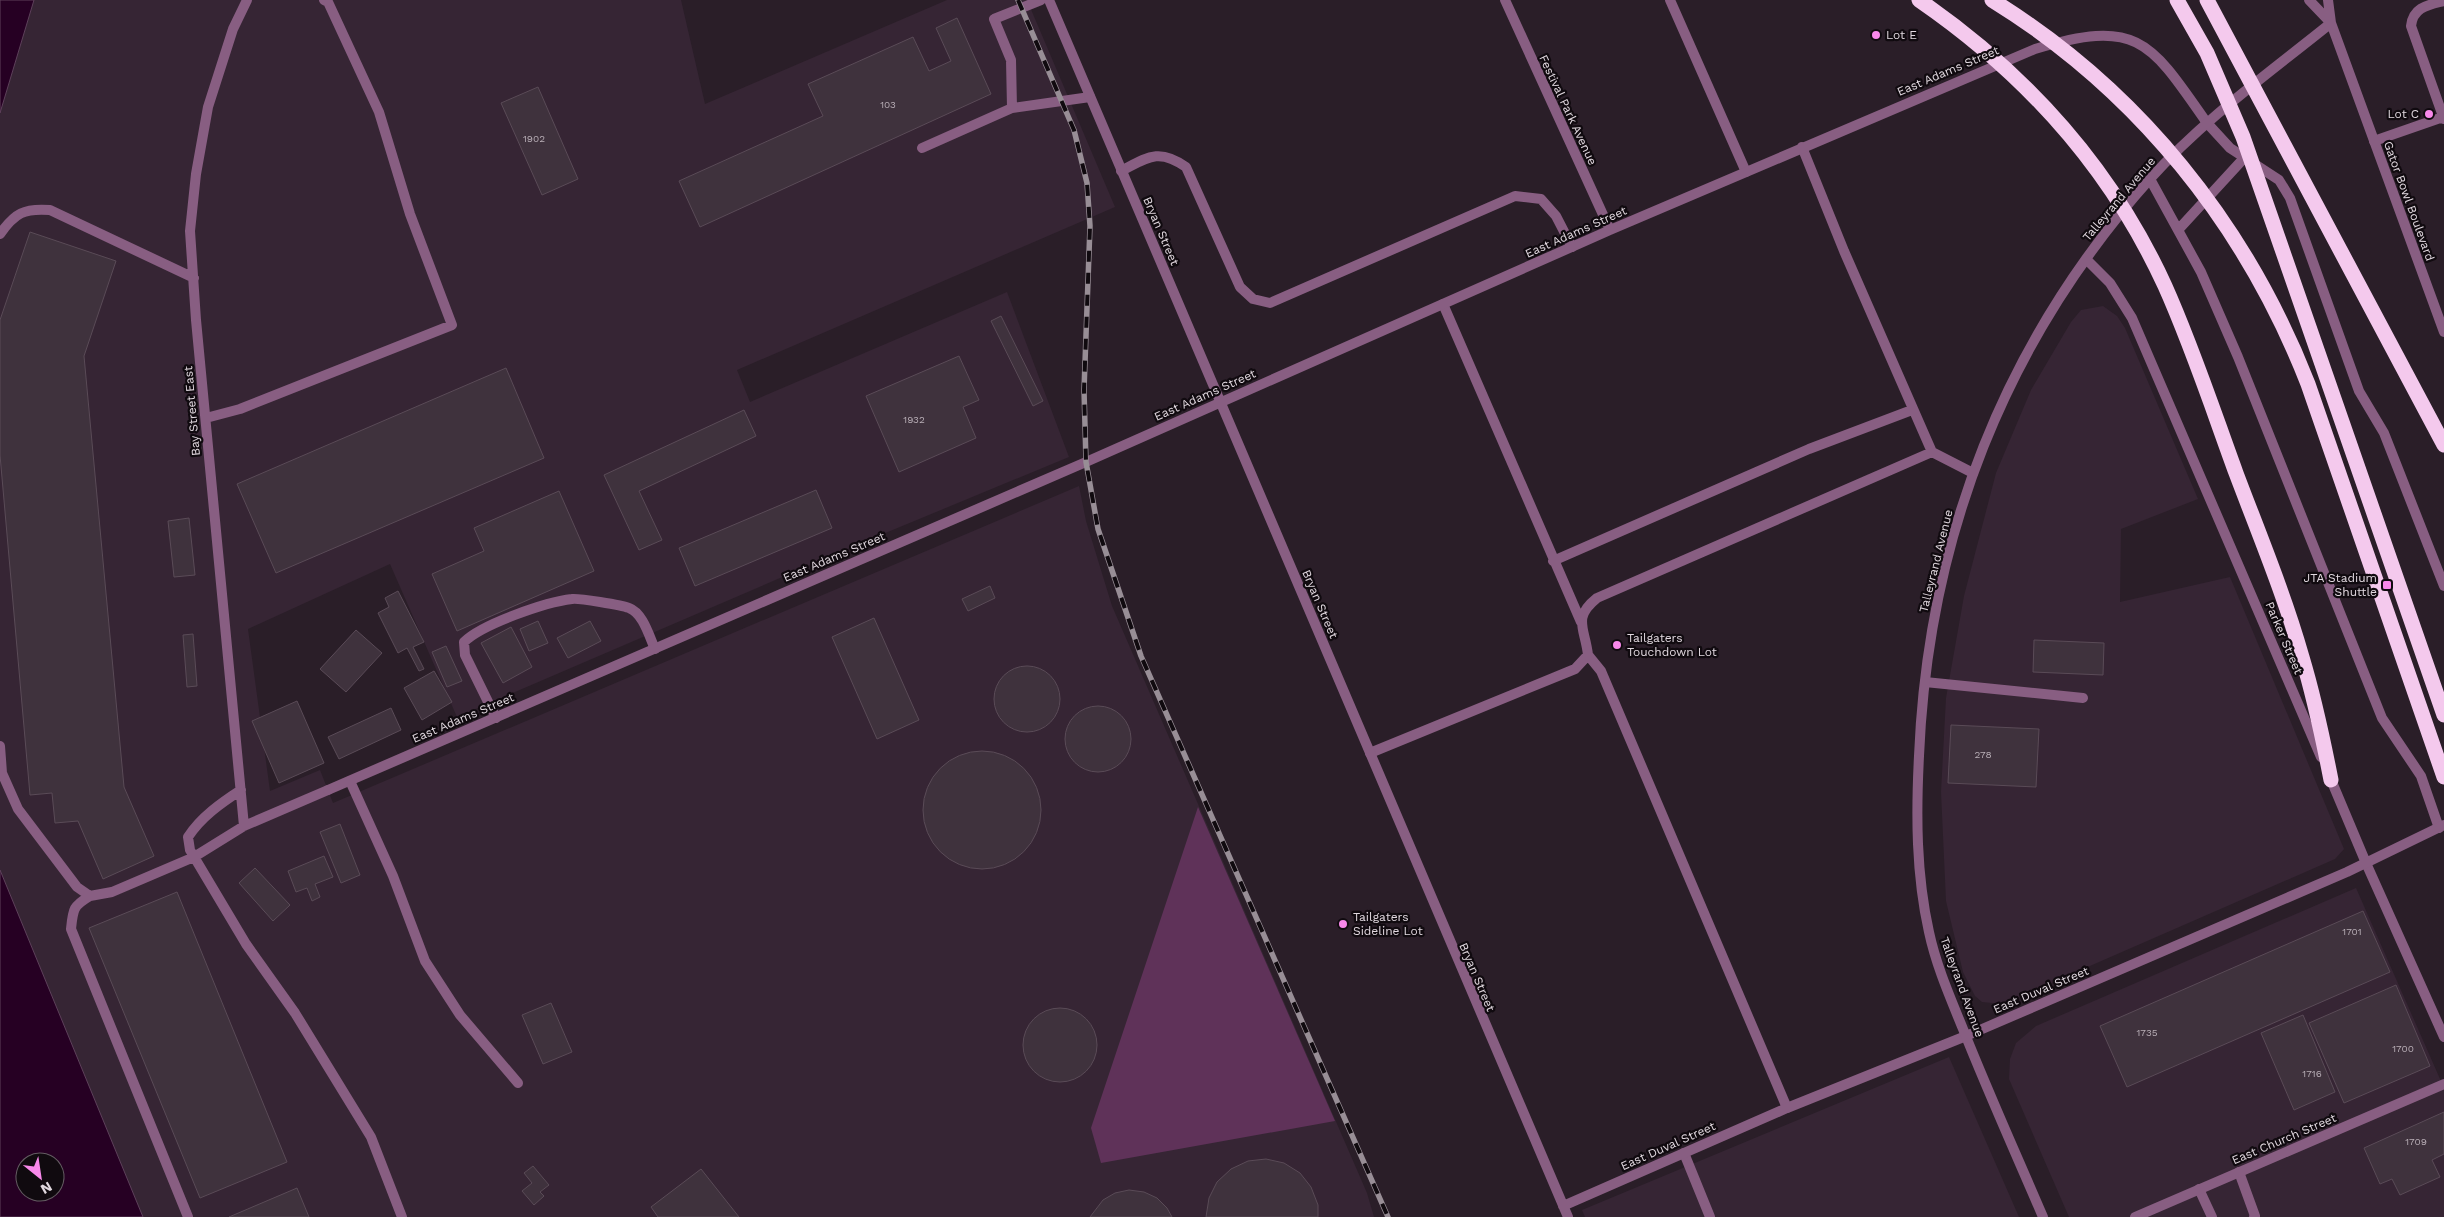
<svg xmlns="http://www.w3.org/2000/svg" width="2444" height="1217" font-family="'Work Sans',sans-serif">
  <style>
    .built { fill: #362534 }
    .green { fill: #5f3259 }
    .water { fill: #260023; stroke: #5e415b; fill-rule: evenodd }
    .building { fill: #3f323d; stroke: #5a4b57 }
    .lines { fill: none; stroke-linecap: round; stroke-linejoin: round }
    .service { stroke: #885e82; stroke-width: 10 }
    .minor { stroke: #885e82; stroke-width: 10 }
    .tertiary { stroke: #885e82; stroke-width: 10 }
    .motorway { stroke: #f4c9ed; stroke-width: 15 }
    .rail-casing { stroke: #988e96; stroke-width: 5.5 }
    .rail { stroke: #100a0f; stroke-width: 4; stroke-dasharray: 11; stroke-linecap: butt }
    .poi-dot { fill: #f888ea; stroke: #100a0f; stroke-width: 2 }
    .labels { text-anchor: middle; dominant-baseline: central; stroke-width: 4.5; stroke-linejoin: round; paint-order: stroke }
    .number-label { font-size: 10px; fill: #b8aeb6 }
    .poi-label { font-size: 12px; fill: #e1d8df; stroke: #100a0f; text-anchor: start }
    .street-label { font-size: 12px; fill: #e1d8df; stroke: #100a0f }
  </style>
  <rect width="100%" height="100%" fill="#2a1e28"/>
  <path class="built" d="M34,0H681L705,104L947,0H1027L1115,207L737,370L750,402L1007,292L1069,457L866,541L457,717L390,564L248,629L270,791L320,770L333,803L1079,486L1086,521L1112,606L1367,1193L1374,1217H143L0,870V113Z
    M2103,306L2117,316L2125,328L2198,499L2121,529L2120,602L2230,577L2344,849L2335,859L2003,1004L1982,1002L1975,996L1963,972L1946,901L1941,792L1946,698L1964,596L1996,473L2031,390L2071,322L2081,310Z
    M2356,888L2444,1088V1217H2069L2009,1079L2010,1059L2016,1043L2036,1026Z
    M1949,1057L2019,1217H1585L1582,1210Z"/>
  <path class="green" d="M1198,807L1335,1121L1101,1163L1091,1128Z"/>
  <path class="water" d="M0,0H34L0,113Z
    M0,870L143,1217H0ZM25,1162H55V1192H25Z"/>
  <path class="building" d="M957,18L991,94L700,227L679,181L823,116L808,84L913,37L929,71L951,61L936,28Z
    M538,87L578,179L542,195L501,103Z
    M30,232L116,261L84,356L124,787L154,856L103,879L78,821L55,823L52,793L30,795L0,455V320Z
    M1001,316L1043,401L1033,406L991,321Z
    M959,356L979,400L963,407L976,438L899,472L866,396Z
    M506,368L544,458L276,573L237,484Z
    M744,410L756,436L639,491L662,540L639,550L604,475Z
    M816,490L832,528L695,586L679,548Z
    M559,491L594,571L457,631L432,574L484,551L474,528Z
    M189,518L195,575L174,577L168,521Z
    M990,586L995,598L968,611L962,599Z
    M398,591L424,642L413,647L424,669L419,671L407,648L398,653L378,613L389,607L385,598Z
    M874,618L919,720L877,739L832,637Z
    M538,621L548,643L529,651L520,629Z
    M590,621L601,641L568,658L557,638Z
    M511,627L532,667L503,683L481,643Z
    M356,630L382,653L346,692L320,669Z
    M193,634L197,686L187,687L183,635Z
    M2034,640L2104,643L2103,675L2033,672Z
    M446,646L462,681L447,687L432,652Z
    M994 699a33 33 0 1 1 66 0a33 33 0 1 1-66 0Z
    M434,671L452,702L422,720L404,688Z
    M297,701L324,763L279,783L252,721Z
    M1065 739a33 33 0 1 1 66 0a33 33 0 1 1-66 0Z
    M391,708L401,730L339,759L328,737Z
    M1951,725L2039,729L2036,787L1948,783Z
    M923 810a59 59 0 1 1 118 0a59 59 0 1 1-118 0Z
    M340,824L360,875L341,883L320,832Z
    M324,856L333,877L315,884L320,897L312,901L307,888L296,892L288,871Z
    M255,868L290,905L273,921L239,883Z
    M177,892L287,1162L200,1198L89,928Z
    M2363,911L2390,972L2127,1087L2100,1026Z
    M2396,985L2430,1066L2344,1103L2309,1023Z
    M551,1003L572,1052L543,1064L522,1015Z
    M1023 1045a37 37 0 1 1 74 0a37 37 0 1 1-74 0Z
    M2303,1015L2335,1092L2294,1110L2261,1033Z
    M2444,1112V1154L2432,1160L2440,1177L2400,1195L2392,1179L2380,1184L2364,1148Z
    M1266,1159L1284,1163L1300,1173L1311,1187L1318,1205V1217H1206L1209,1198L1217,1182L1231,1169L1248,1161Z
    M533,1166L549,1185L540,1192L544,1196L534,1205L522,1191L532,1183L524,1173Z
    M701,1169L739,1217H658L651,1207Z
    M297,1188L309,1217H229Z
    M1129,1190L1144,1192L1157,1198L1167,1208L1172,1217H1090L1103,1200L1115,1193Z"/>
  <g class="lines">
    <path class="service" d="M1670,0L1746,172
      M2444,1C2428,5 2413,7 2411,26L2444,119
      M1012,108L1011,60L994,19L1041,0
      M2207,123L2230,148L2279,180L2290,198L2359,391L2384,433L2444,586
      M2374,141L2443,117
      M1802,147L1844,251L1932,452L1973,473
      M922,148L1012,108L1090,97
      M1121,171C1148,157 1159,148 1186,167L1240,287L1253,299L1270,303L1515,196L1541,199L1556,216L1572,247
      M2150,179L2201,272L2238,357L2382,718L2421,776L2439,828
      M2178,230L2245,157
      M0,234C15,213 24,208 50,210L194,278
      M1443,304L1581,622
      M206,418L240,409L452,325L410,214L379,112L328,2L324,0
      M1553,561L1809,449L1912,410
      M1588,655L1601,671L1787,1108
      M1925,682L2083,698
      M496,718L465,655L464,642C482,624 546,602 572,599C578,598 622,605 629,608C643,613 649,636 655,649
      M0,746L2,773L18,809L77,887L90,896L112,892L194,857L244,826L328,790
      M1370,753L1575,669L1588,655C1585,628 1572,618 1597,598L1932,452
      M350,781L393,876L425,961L460,1015L518,1083
      M241,790C221,803 201,817 188,837L190,850L246,944L295,1013L371,1137L402,1217
      M244,826L196,320L190,231L196,174L208,107L233,29L247,0
      M90,896C73,906 73,909 71,929L188,1217
      M1684,1153L1710,1217
      M2239,1172L2255,1216L2254,1217
      M2199,1189L2212,1217"/>
    <path class="minor" d="M1049,0L1568,1217
      M1505,0L1610,230
      M328,790L1086,462L1610,230L2035,49C2138,18 2150,41 2207,123
      M2366,863L2444,1037
      M1563,1206L1787,1108L1966,1036
      M2135,1217L2444,1084"/>
    <path class="tertiary" d="M2309,0L2331,23
      M2328,0L2331,23L2444,332
      M2086,259L2110,283L2132,318L2321,757
      M2329,775L2366,863
      M1966,1036L2347,872L2444,825
      M2043,1217C2016,1154 1988,1092 1963,1029C1950,997 1936,965 1929,932C1916,874 1916,814 1919,756C1928,538 2005,341 2150,179C2204,119 2269,73 2331,23"/>
    <path class="motorway" d="M1919,0C2025,73 2111,168 2165,286C2192,346 2213,410 2236,473C2259,534 2284,594 2302,657C2314,697 2323,739 2331,780
      M1992,0C2138,90 2246,225 2308,384L2444,777
      M2177,0L2207,53L2243,137L2444,715
      M2207,0L2444,445"/>
    <defs>
      <path id="rail" d="M1018,0L1074,130L1087,183L1090,226L1084,390L1086,462L1098,529L1141,656L1388,1217"/>
    </defs>
    <use href="#rail" class="rail-casing"/>
    <use href="#rail" class="rail"/>
  </g>
  <g class="poi-dot">
    <circle cx="1876" cy="35" r="5"/>
    <circle cx="2429" cy="114" r="5"/>
    <rect x="2382" y="580" width="10" height="10" rx="2.5"/>
    <circle cx="1617" cy="645" r="5"/>
    <circle cx="1343" cy="924" r="5"/>
  </g>
  <g class="labels">
    <g class="number-label">
      <text x="888" y="104">103</text>
      <text x="534" y="138">1902</text>
      <text x="914" y="419">1932</text>
      <text x="1983" y="754">278</text>
      <text x="2352" y="931">1701</text>
      <text x="2147" y="1032">1735</text>
      <text x="2403" y="1048">1700</text>
      <text x="2312" y="1073">1716</text>
      <text x="2416" y="1141">1709</text>
    </g>
    <g class="poi-label">
      <text x="1886" y="35">Lot E</text>
      <text x="2419" y="114" text-anchor="end">Lot C</text>
      <text x="2377" y="578" text-anchor="end">JTA Stadium<tspan x="2377" dy="14">Shuttle</tspan></text>
      <text x="1627" y="638">Tailgaters<tspan x="1627" dy="14">Touchdown Lot</tspan></text>
      <text x="1353" y="917">Tailgaters<tspan x="1353" dy="14">Sideline Lot</tspan></text>
    </g>
    <g class="street-label">
      <text transform="translate(1948 71) rotate(-23)">East Adams Street</text>
      <text transform="translate(1568 110) rotate(65)">Festival Park Avenue</text>
      <text transform="translate(2119 199) rotate(-50)">Talleyrand Avenue</text>
      <text transform="translate(2409 201) rotate(70)">Gator Bowl Boulevard</text>
      <text transform="translate(1161 231) rotate(67)">Bryan Street</text>
      <text transform="translate(1576 232) rotate(-24)">East Adams Street</text>
      <text transform="translate(1205 395) rotate(-24)">East Adams Street</text>
      <text transform="translate(192 411) rotate(-95)">Bay Street East</text>
      <text transform="translate(834 557) rotate(-23)">East Adams Street</text>
      <text transform="translate(1936 561) rotate(-76)">Talleyrand Avenue</text>
      <text transform="translate(1320 604) rotate(67)">Bryan Street</text>
      <text transform="translate(2284 638) rotate(67)">Parker Street</text>
      <text transform="translate(463 718) rotate(-23)">East Adams Street</text>
      <text transform="translate(1477 977) rotate(67)">Bryan Street</text>
      <text transform="translate(1962 987) rotate(70)">Talleyrand Avenue</text>
      <text transform="translate(2041 990) rotate(-23)">East Duval Street</text>
      <text transform="translate(2284 1139) rotate(-23)">East Church Street</text>
      <text transform="translate(1668 1146) rotate(-24)">East Duval Street</text>
    </g>
  </g>
  <g transform="translate(40 1177) rotate(150)"><circle r="24" fill="#100a0f" stroke="#645c62"/>
  <path d="M0-4L9 19L0 12L-9 19Z" fill="#f888ea"/>
  <text y="-8" font-size="14" font-weight="bold" text-anchor="middle" fill="#e1d8df">N</text>
  </g>
</svg>
